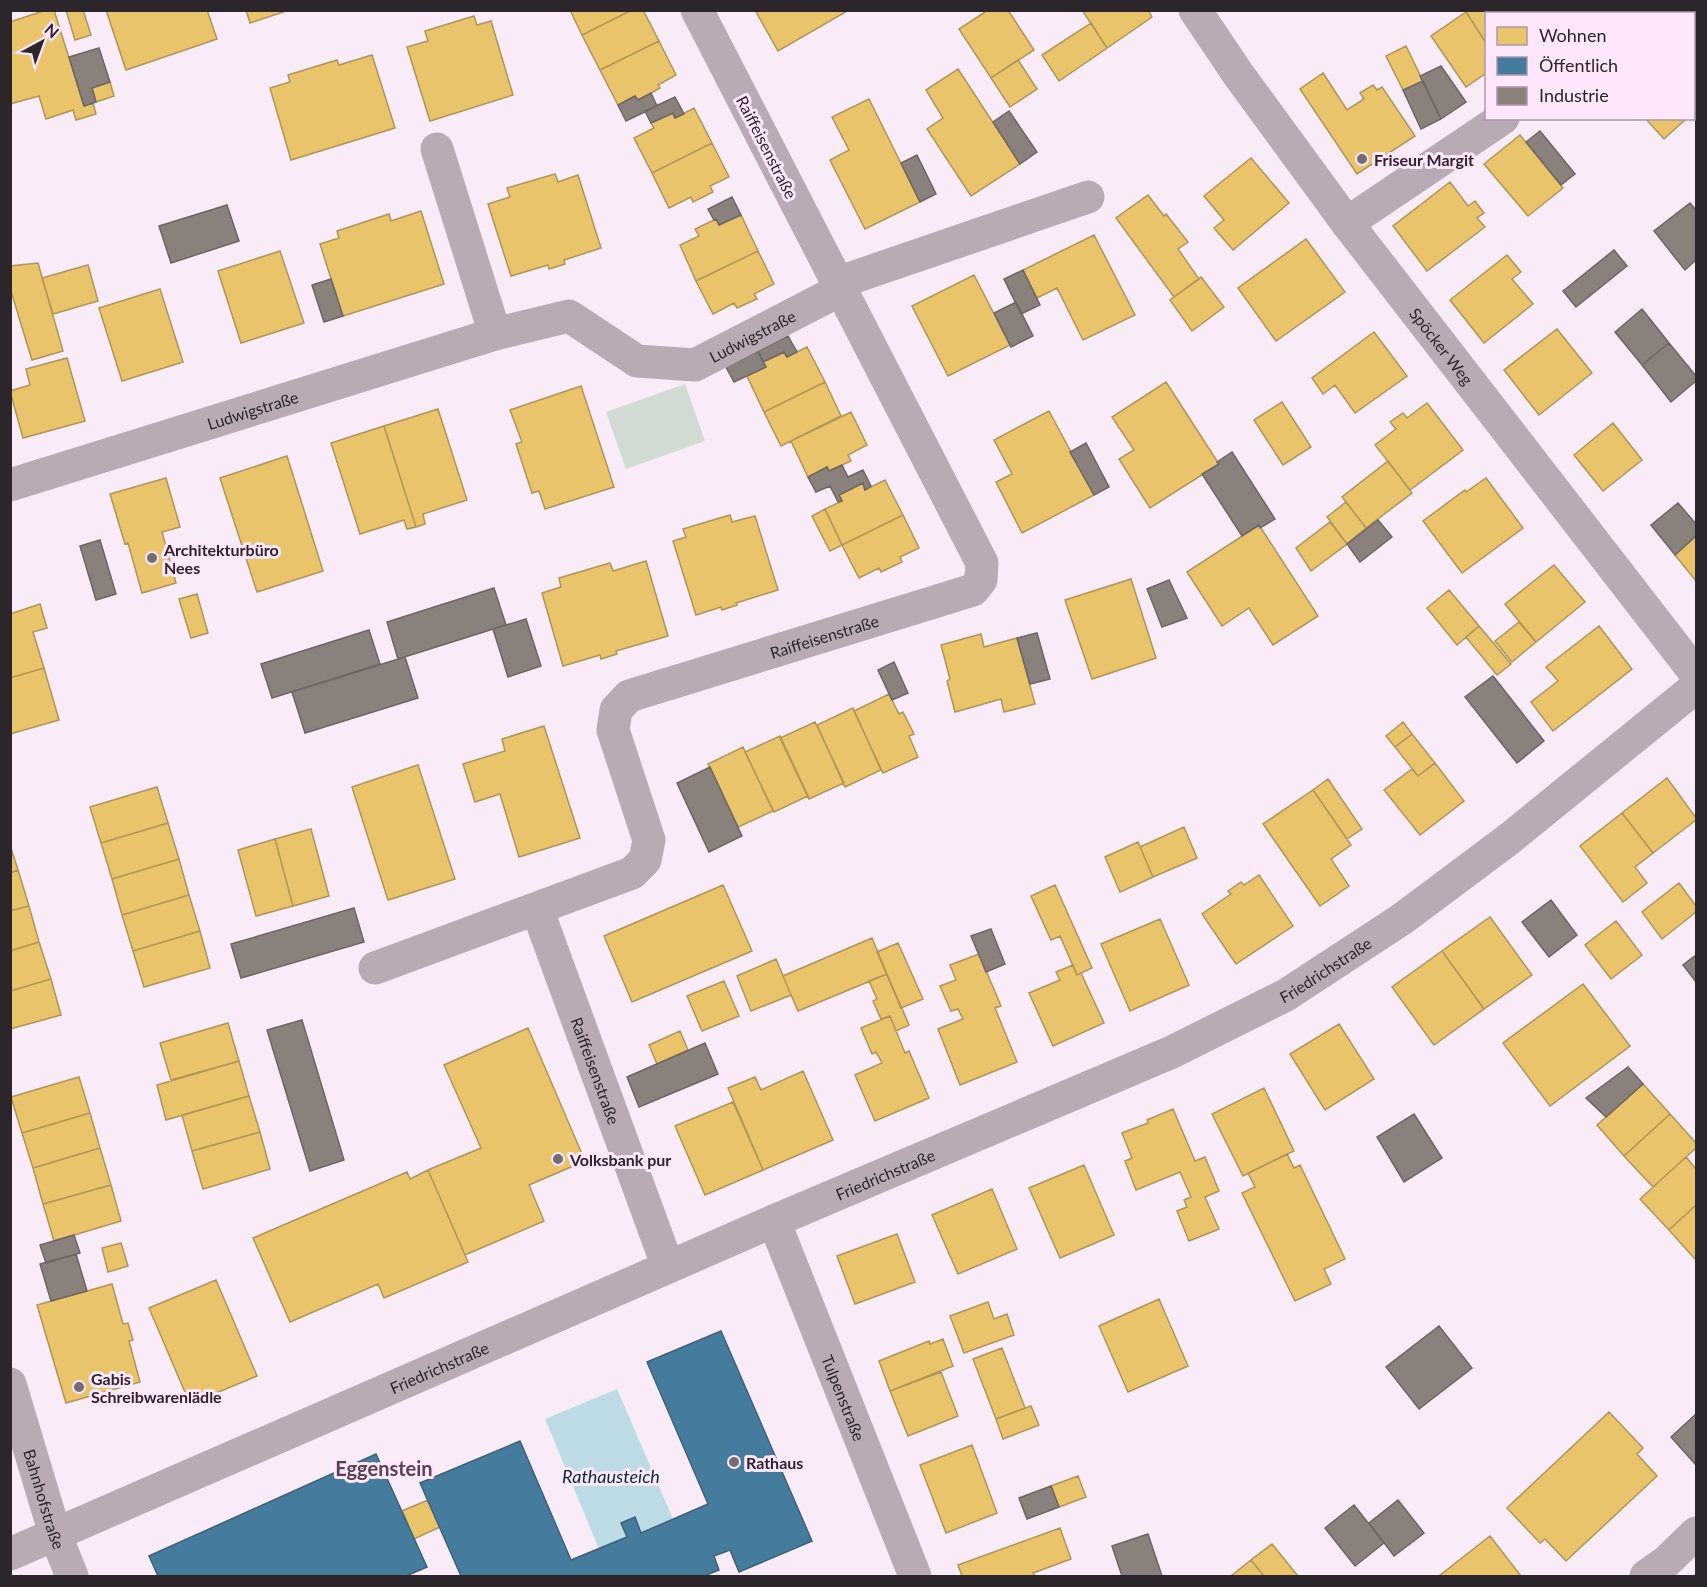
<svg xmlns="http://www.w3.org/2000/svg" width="1707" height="1587" font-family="Lato,sans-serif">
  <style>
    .green { fill: #d2dad4 }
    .water { fill: #bddbe4 }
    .homes { fill: #e9c46a; stroke: #b19457; stroke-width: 1.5 }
    .public { fill: #457b9d; stroke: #3e617b; stroke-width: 1.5 }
    .industry { fill: #8a817c; stroke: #6e6564; stroke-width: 1.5 }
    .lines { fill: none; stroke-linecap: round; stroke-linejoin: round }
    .street { stroke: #b8abb6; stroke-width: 33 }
    .poi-dot { fill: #746b73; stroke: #fee7fc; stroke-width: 2 }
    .labels { text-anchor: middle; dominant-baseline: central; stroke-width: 6; stroke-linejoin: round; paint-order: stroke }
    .street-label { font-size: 16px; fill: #2d252c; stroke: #fee7fc }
    .poi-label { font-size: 16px; font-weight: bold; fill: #2d252c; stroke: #fee7fc; text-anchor: start }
    .water-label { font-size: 18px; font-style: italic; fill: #003035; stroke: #fee7fc }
    .quarter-label { font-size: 20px; font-weight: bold; fill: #554353; stroke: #fee7fc }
  </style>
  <rect width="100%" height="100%" fill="#f9ecf8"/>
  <path class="green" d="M685,384L705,441L626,469L606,412Z"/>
  <path class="water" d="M617,1389L673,1519L641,1533L634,1517L621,1523L627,1537L599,1549L545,1419Z"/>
  <path class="homes" d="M46,10H54L84,106L93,103L96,114L76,120L73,110L46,119L39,96L10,104V22Z
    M66,10H83L91,35L75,40Z
    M106,10H207L217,39L126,70Z
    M246,10H289L250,23Z
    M570,10H632L582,35Z
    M632,10H643L659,41L600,70L582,35Z
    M755,10H849L778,51Z
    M988,10H1008L1034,50L991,78L959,29Z
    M1082,10H1148L1152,17L1107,48Z
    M1468,10H1512L1514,14H1486V43L1466,12Z
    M1512,10H1564L1566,14H1514Z
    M1466,12L1486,43V73L1466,87L1431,36Z
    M474,16L477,25L491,21L513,95L430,121L407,47L428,41L425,31Z
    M1091,23L1107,48L1059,81L1042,55Z
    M659,41L676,75L658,85L660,88L651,93L638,100L635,96L618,105L600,70Z
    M1694,41L1696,44V110L1694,113Z
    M1406,46L1423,81L1403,90L1386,56Z
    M372,55L395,128L291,160L270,88L290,82L288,75L337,60L339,65Z
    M1018,60L1037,89L1010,107L991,78Z
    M958,69L1020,164L971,196L927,129L943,118L926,90Z
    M1323,73L1347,110L1364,99L1360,93L1373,85L1377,90L1382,87L1415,136L1357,174L1300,89Z
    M110,82L114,96L96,102L92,88Z
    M869,99L920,202L865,229L830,160L849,150L832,117Z
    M694,108L712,143L652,173L634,138L654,128L651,123L673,113L675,118Z
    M1645,118H1687L1664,139Z
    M1520,135L1563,188L1528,216L1484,164Z
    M712,143L729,177L710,186L713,192L693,202L691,197L669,208L652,173Z
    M1251,158L1289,203L1233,250L1214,228L1224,220L1204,196Z
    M555,174L558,182L578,175L601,248L564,260L565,264L549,269L548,265L511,276L488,204L510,197L507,188Z
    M1450,182L1468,206L1475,201L1484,213L1477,218L1485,227L1427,271L1393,226Z
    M1148,195L1164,216L1166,214L1188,242L1178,249L1199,279L1174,297L1116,218Z
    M421,211L444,284L343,316L320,244L339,238L337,231L389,214L391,221Z
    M741,215L758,251L696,281L680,245L699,236L695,229L716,219L719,225Z
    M1094,235L1135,315L1083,340L1057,288L1037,298L1023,270Z
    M1306,239L1345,292L1276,341L1238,288Z
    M280,251L304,323L241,343L218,271Z
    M758,251L774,284L754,294L757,299L737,308L734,303L713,314L696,281Z
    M1507,255L1521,272L1512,279L1533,304L1484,343L1450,300Z
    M38,263L63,351L32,360L10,288V266Z
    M88,265L98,301L53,314L42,278Z
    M974,275L1010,345L948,376L912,306Z
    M1201,277L1224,307L1192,331L1170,300Z
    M160,289L183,362L122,381L99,308Z
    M1557,329L1592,373L1539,415L1504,370Z
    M1374,332L1407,376L1355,413L1335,385L1323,394L1312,378Z
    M807,347L825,382L764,412L747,376L766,367L763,362L784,352L787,357Z
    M67,358L85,421L23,438L10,391L30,385L26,369Z
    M825,382L841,416L781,446L764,412Z
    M1166,382L1219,464L1150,508L1119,459L1134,450L1112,417Z
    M581,386L614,487L545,509L539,491L532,493L516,444L522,442L510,410Z
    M1282,402L1311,447L1283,465L1254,420Z
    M1427,403L1463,450L1410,490L1375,445L1396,429L1390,422L1403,413L1407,418Z
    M438,409L467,500L423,514L425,524L416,527L384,426Z
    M1049,411L1094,495L1022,533L996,482L1012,474L994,440Z
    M851,412L867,445L848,455L851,461L829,471L827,467L808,477L791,441Z
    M1613,423L1642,460L1603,491L1574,455Z
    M384,426L416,527L407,529L404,520L360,534L331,443Z
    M287,456L323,571L257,592L220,478Z
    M1388,461L1412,493L1366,528L1342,497Z
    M166,478L180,527L162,532L176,583L142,593L128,543L125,544L110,494Z
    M1486,478L1523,528L1462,573L1423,521L1465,490L1466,492Z
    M885,480L903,515L842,545L825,509L842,501L839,495L863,483L865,490Z
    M1346,502L1366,528L1347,544L1327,517Z
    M825,509L842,545L830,551L812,516Z
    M730,515L732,522L755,516L778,590L736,603L737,605L722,610L721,607L696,615L673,541L686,537L683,529Z
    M903,515L919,548L900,557L902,562L881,572L879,568L859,578L842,545Z
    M1330,522L1347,544L1311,571L1296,548Z
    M1259,525L1318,616L1273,645L1249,608L1222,626L1187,572Z
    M1696,536V581L1675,555Z
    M646,561L668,636L616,651L617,654L601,659L600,655L563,666L542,593L561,587L559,578L610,563L613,571Z
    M1554,565L1585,602L1536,642L1505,604Z
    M1131,579L1156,658L1092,679L1065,600Z
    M1449,590L1479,626L1457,645L1427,608Z
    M197,594L208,633L191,638L179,599Z
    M40,604L47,628L33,632L44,668L10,678V614Z
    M1519,622L1536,642L1512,662L1495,641Z
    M1479,626L1511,664L1497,675L1466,637Z
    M1599,626L1632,669L1553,731L1531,702L1558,681L1546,667Z
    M981,634L984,647L1017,638L1035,704L1004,712L1001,699L955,712L947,681L950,679L941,645Z
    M44,668L59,720L10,734V678Z
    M889,694L899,714L903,712L914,734L909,736L918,757L883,773L854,711Z
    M853,708L881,770L845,787L817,725Z
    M815,722L844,783L809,799L780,738Z
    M1403,722L1412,734L1395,747L1386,736Z
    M544,726L580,838L519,857L500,794L475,802L463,764L505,751L502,739Z
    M1412,734L1435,763L1418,776L1395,747Z
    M780,736L808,796L774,812L745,752Z
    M743,747L773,811L738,827L708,764Z
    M1435,763L1464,801L1420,835L1384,790L1412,769L1418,776Z
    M418,765L455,879L388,900L352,787Z
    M1667,778L1696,818V820L1653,853L1622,813Z
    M1328,779L1362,829L1347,839L1313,790Z
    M157,787L168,823L101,843L90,807Z
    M1313,790L1351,845L1331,859L1349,886L1320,906L1263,824Z
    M1622,813L1653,853L1635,867L1647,883L1623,902L1580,846Z
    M168,823L179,859L112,879L101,843Z
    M1184,827L1197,858L1153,877L1140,847Z
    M311,829L329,896L293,906L275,839Z
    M275,839L293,906L256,916L238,850Z
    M1138,842L1153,877L1120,892L1105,857Z
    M10,845L18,870L10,873Z
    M179,859L189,895L122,915L112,879Z
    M18,870L29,906L10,911V873Z
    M1259,875L1293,926L1236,964L1202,914L1231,894L1228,891L1241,882L1244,885Z
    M1679,883L1696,906V912L1662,939L1642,912Z
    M723,885L752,951L632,1002L604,936Z
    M1055,885L1092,968L1077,975L1060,936L1051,940L1031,896Z
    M189,895L200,931L133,951L122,915Z
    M29,906L39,942L10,951V911Z
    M1490,917L1532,975L1484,1009L1442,951Z
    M1160,919L1189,985L1130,1011L1101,944Z
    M1616,921L1642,955L1611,979L1585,945Z
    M200,931L210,968L144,987L133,951Z
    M872,938L887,974L798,1011L783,976Z
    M39,942L51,979L10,991V951Z
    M898,943L923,999L901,1008L877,952Z
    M1442,951L1484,1009L1434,1045L1392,987Z
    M979,954L1001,1006L995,1008L1017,1062L960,1085L938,1029L963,1019L958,1009L951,1011L940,986L956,980L950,965Z
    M776,959L791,995L751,1011L737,976Z
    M1073,965L1077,975L1081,973L1104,1023L1053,1046L1029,993L1060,980L1056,972Z
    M887,974L909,1025L896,1031L890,1016L881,1019L873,1001L877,999L869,981Z
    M51,979L61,1015L10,1029V991Z
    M724,981L739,1016L702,1031L687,996Z
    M1583,984L1630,1046L1550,1106L1503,1043Z
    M890,1016L905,1053L909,1051L929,1098L875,1121L855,1075L882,1063L876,1052L872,1054L861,1028Z
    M228,1023L239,1061L171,1080L160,1043Z
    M1339,1024L1374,1079L1325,1110L1290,1054Z
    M528,1028L585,1161L529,1185L544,1221L465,1255L428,1170L481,1148L444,1065Z
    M680,1031L688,1050L657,1064L649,1045Z
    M239,1061L249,1096L166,1120L157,1085Z
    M803,1071L833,1140L763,1170L728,1088L755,1077L761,1090Z
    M79,1077L90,1113L22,1133L11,1097Z
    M1643,1084L1670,1114L1624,1156L1597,1125Z
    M1264,1088L1294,1151L1243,1176L1212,1114Z
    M249,1096L260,1132L192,1151L182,1115Z
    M733,1102L763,1170L705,1195L675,1126Z
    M1173,1109L1195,1161L1205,1157L1219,1191L1205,1197L1219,1229L1189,1241L1177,1211L1187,1207L1184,1200L1191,1197L1180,1172L1136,1190L1125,1161L1132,1158L1122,1133L1148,1123L1147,1120Z
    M90,1113L100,1148L33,1168L22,1133Z
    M1670,1114L1696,1143V1148L1653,1187L1624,1156Z
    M260,1132L270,1169L203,1189L192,1151Z
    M100,1148L111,1185L43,1204L33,1168Z
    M1287,1154L1294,1168L1300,1165L1345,1259L1324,1269L1331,1284L1295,1301L1242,1193L1255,1187L1248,1173Z
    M1686,1157L1696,1169V1205L1669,1230L1640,1199Z
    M1084,1165L1114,1235L1060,1258L1029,1188Z
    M428,1170L468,1262L384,1298L378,1284L290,1322L253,1238L407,1172L410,1179Z
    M111,1185L121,1221L54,1241L43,1204Z
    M992,1189L1017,1249L958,1274L932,1215Z
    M1696,1205V1260L1669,1230Z
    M897,1234L915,1282L855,1304L837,1256Z
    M121,1243L128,1266L108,1272L102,1248Z
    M216,1280L257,1376L190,1404L149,1308Z
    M112,1284L123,1324L128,1323L133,1340L129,1341L140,1382L66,1403L37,1305Z
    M1159,1299L1188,1366L1128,1392L1099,1326Z
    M988,1302L994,1319L1007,1314L1014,1335L964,1353L950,1316Z
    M943,1339L953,1366L890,1391L879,1361L929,1341L930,1344Z
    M1002,1348L1025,1408L996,1419L973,1359Z
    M941,1372L958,1416L908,1436L890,1391Z
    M1031,1406L1039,1425L1003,1439L996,1419Z
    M1609,1412L1643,1448L1637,1454L1657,1476L1566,1561L1545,1539L1540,1543L1507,1508Z
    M972,1445L997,1513L946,1533L920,1465Z
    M1078,1476L1086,1497L1059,1507L1051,1486Z
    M428,1500L440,1527L414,1539L402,1511Z
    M1060,1528L1071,1559L1033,1573L1035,1576H962L958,1565Z
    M1490,1536L1521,1576H1439Z
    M1272,1544L1298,1576H1264L1251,1560Z
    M1251,1560L1264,1576H1231Z"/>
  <path class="public" d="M721,1331L812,1541L739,1572L730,1550L714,1556L719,1570L704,1576H461L420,1483L520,1441L571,1560L627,1537L621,1523L635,1517L641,1533L708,1504L647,1362Z
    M376,1454L427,1567L406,1576H158L149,1556Z"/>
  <path class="industry" d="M99,48L110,82L92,88L96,102L84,106L69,57Z
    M1441,66L1466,102L1441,119L1420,76Z
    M1423,81L1441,119L1421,129L1403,90Z
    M651,93L657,106L626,121L618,105L635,96L638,100Z
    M675,97L684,114L675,118L673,113L651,123L645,111Z
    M1009,111L1037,152L1020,164L993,122Z
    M1540,131L1575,174L1561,185L1526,142Z
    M917,155L936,194L920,202L901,163Z
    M732,197L741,215L719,225L716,219L714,220L708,209Z
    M1690,203L1696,210V260L1685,270L1654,231Z
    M227,205L239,241L171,263L159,226Z
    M1614,250L1627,266L1576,307L1563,291Z
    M1023,270L1040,305L1021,314L1004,279Z
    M331,279L343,316L324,322L312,285Z
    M1016,302L1033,336L1011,347L994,313Z
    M1642,309L1669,343L1642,365L1615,332Z
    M788,336L797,352L787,357L784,352L763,362L758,351Z
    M1669,343L1696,376V381L1671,402L1642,365Z
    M758,351L766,367L734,382L726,367Z
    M1086,443L1109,487L1094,495L1070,452Z
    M1232,452L1275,519L1260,528L1259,525L1242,536L1202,474L1219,464L1217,462Z
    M842,465L848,477L863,470L871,486L865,490L863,483L839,495L842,501L838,502L830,486L816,492L808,477L827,467L829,471Z
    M1678,503L1696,524V536L1675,555L1651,525Z
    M1378,520L1392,537L1360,562L1347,544Z
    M100,540L116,594L96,600L80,546Z
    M1169,580L1187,618L1162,627L1147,589Z
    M494,588L506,625L398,659L387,622Z
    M526,619L541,666L508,677L493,629Z
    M369,630L380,664L272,698L261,664Z
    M1037,633L1050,679L1030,684L1017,638Z
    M405,657L418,698L305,733L292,692Z
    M894,662L908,693L892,700L878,670Z
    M1493,676L1544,741L1517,763L1465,697Z
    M710,767L742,836L709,852L677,783Z
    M1551,900L1577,935L1549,957L1522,922Z
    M354,908L364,942L241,978L231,944Z
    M991,929L1005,964L986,972L971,936Z
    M1696,955V982L1683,965Z
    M302,1020L344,1160L310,1171L267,1030Z
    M705,1043L718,1074L639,1107L627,1077Z
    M1628,1067L1643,1084L1606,1117L1586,1098Z
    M1414,1114L1442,1158L1404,1182L1377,1137Z
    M74,1235L80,1253L46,1263L40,1245Z
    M76,1254L87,1291L51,1301L40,1264Z
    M1439,1326L1472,1368L1419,1409L1386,1367Z
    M1696,1414V1465L1671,1437Z
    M1051,1486L1059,1507L1027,1519L1019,1498Z
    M1398,1500L1424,1533L1394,1556L1369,1523Z
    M1354,1505L1384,1543L1355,1566L1325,1528Z
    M1148,1534L1162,1576H1122L1112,1546Z"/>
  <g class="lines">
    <g class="street">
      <path id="s1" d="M1195,10L1238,74L1347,223L1696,674"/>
      <path d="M1659,14L1663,10"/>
      <path d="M437,149L495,334"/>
      <path d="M1347,223L1503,118"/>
      <path d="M837,283L1088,197"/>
      <path id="s2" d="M10,485L495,334L569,316L637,361L695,365L840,290"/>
      <path id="s3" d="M537,909L668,1267"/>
      <path id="s4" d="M375,968L632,873L645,860L649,840L613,730L616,710L629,696L973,590L981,580L982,563L697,10"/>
      <path id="s5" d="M774,1221L915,1576"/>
      <path id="s6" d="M10,1384L55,1534L72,1576"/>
      <path id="s7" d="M10,1554L774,1221L1172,1052L1286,995L1402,919L1509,839L1696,687"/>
      <path d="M1646,1576L1666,1562L1696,1533"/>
    </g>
  </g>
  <g class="poi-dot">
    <circle cx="1362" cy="159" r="6"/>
    <circle cx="152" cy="558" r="6"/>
    <circle cx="558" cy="1159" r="6"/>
    <circle cx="79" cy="1387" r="6"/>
    <circle cx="734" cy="1462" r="6"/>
  </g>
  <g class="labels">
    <g class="street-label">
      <text transform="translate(767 147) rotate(63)">Raiffeisenstraße</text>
      <text stroke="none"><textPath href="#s2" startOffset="788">Ludwigstraße</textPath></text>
      <text stroke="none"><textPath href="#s1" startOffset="417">Spöcker Weg</textPath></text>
      <text stroke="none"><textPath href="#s2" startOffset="254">Ludwigstraße</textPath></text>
      <text stroke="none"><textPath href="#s4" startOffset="672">Raiffeisenstraße</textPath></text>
      <text stroke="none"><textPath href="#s7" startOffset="1440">Friedrichstraße</textPath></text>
      <text stroke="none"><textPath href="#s3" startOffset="172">Raiffeisenstraße</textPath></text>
      <text stroke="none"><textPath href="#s7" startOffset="954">Friedrichstraße</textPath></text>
      <text stroke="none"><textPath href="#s7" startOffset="468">Friedrichstraße</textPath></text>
      <text stroke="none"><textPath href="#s5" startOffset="190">Tulpenstraße</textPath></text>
      <text stroke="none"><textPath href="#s6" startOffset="120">Bahnhofstraße</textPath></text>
    </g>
    <g class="poi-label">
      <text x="1374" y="159">Friseur Margit</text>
      <text x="164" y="549">Architekturbüro<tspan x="164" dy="18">Nees</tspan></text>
      <text x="570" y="1159">Volksbank pur</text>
      <text x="91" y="1378">Gabis<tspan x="91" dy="18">Schreibwarenlädle</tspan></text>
      <text x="746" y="1462">Rathaus</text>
    </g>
    <g class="water-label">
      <text x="611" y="1476">Rathausteich</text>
    </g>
    <g class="quarter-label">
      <text x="384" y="1468">Eggenstein</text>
    </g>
  </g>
  <rect width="1707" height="1587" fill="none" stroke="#2d252c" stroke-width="24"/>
  <rect x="1485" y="12" width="210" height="108" fill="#fee7fc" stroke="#aa99a9" stroke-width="1.5"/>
  <rect x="1497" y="27" width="30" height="18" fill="#e9c46a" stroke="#aa99a9" stroke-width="1.5"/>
  <text x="1539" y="42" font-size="18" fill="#2d252c">Wohnen</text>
  <rect x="1497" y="57" width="30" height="18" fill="#457b9d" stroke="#aa99a9" stroke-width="1.5"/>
  <text x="1539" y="72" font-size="18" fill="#2d252c">Öffentlich</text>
  <rect x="1497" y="87" width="30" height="18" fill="#8a817c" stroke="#aa99a9" stroke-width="1.5"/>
  <text x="1539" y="102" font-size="18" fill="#2d252c">Industrie</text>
  <g transform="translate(42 42) rotate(41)" stroke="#fee7fc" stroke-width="4.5" paint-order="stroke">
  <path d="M0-4.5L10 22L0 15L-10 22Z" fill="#2d252c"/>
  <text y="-9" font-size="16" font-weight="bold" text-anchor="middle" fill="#2d252c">N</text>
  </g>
</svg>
